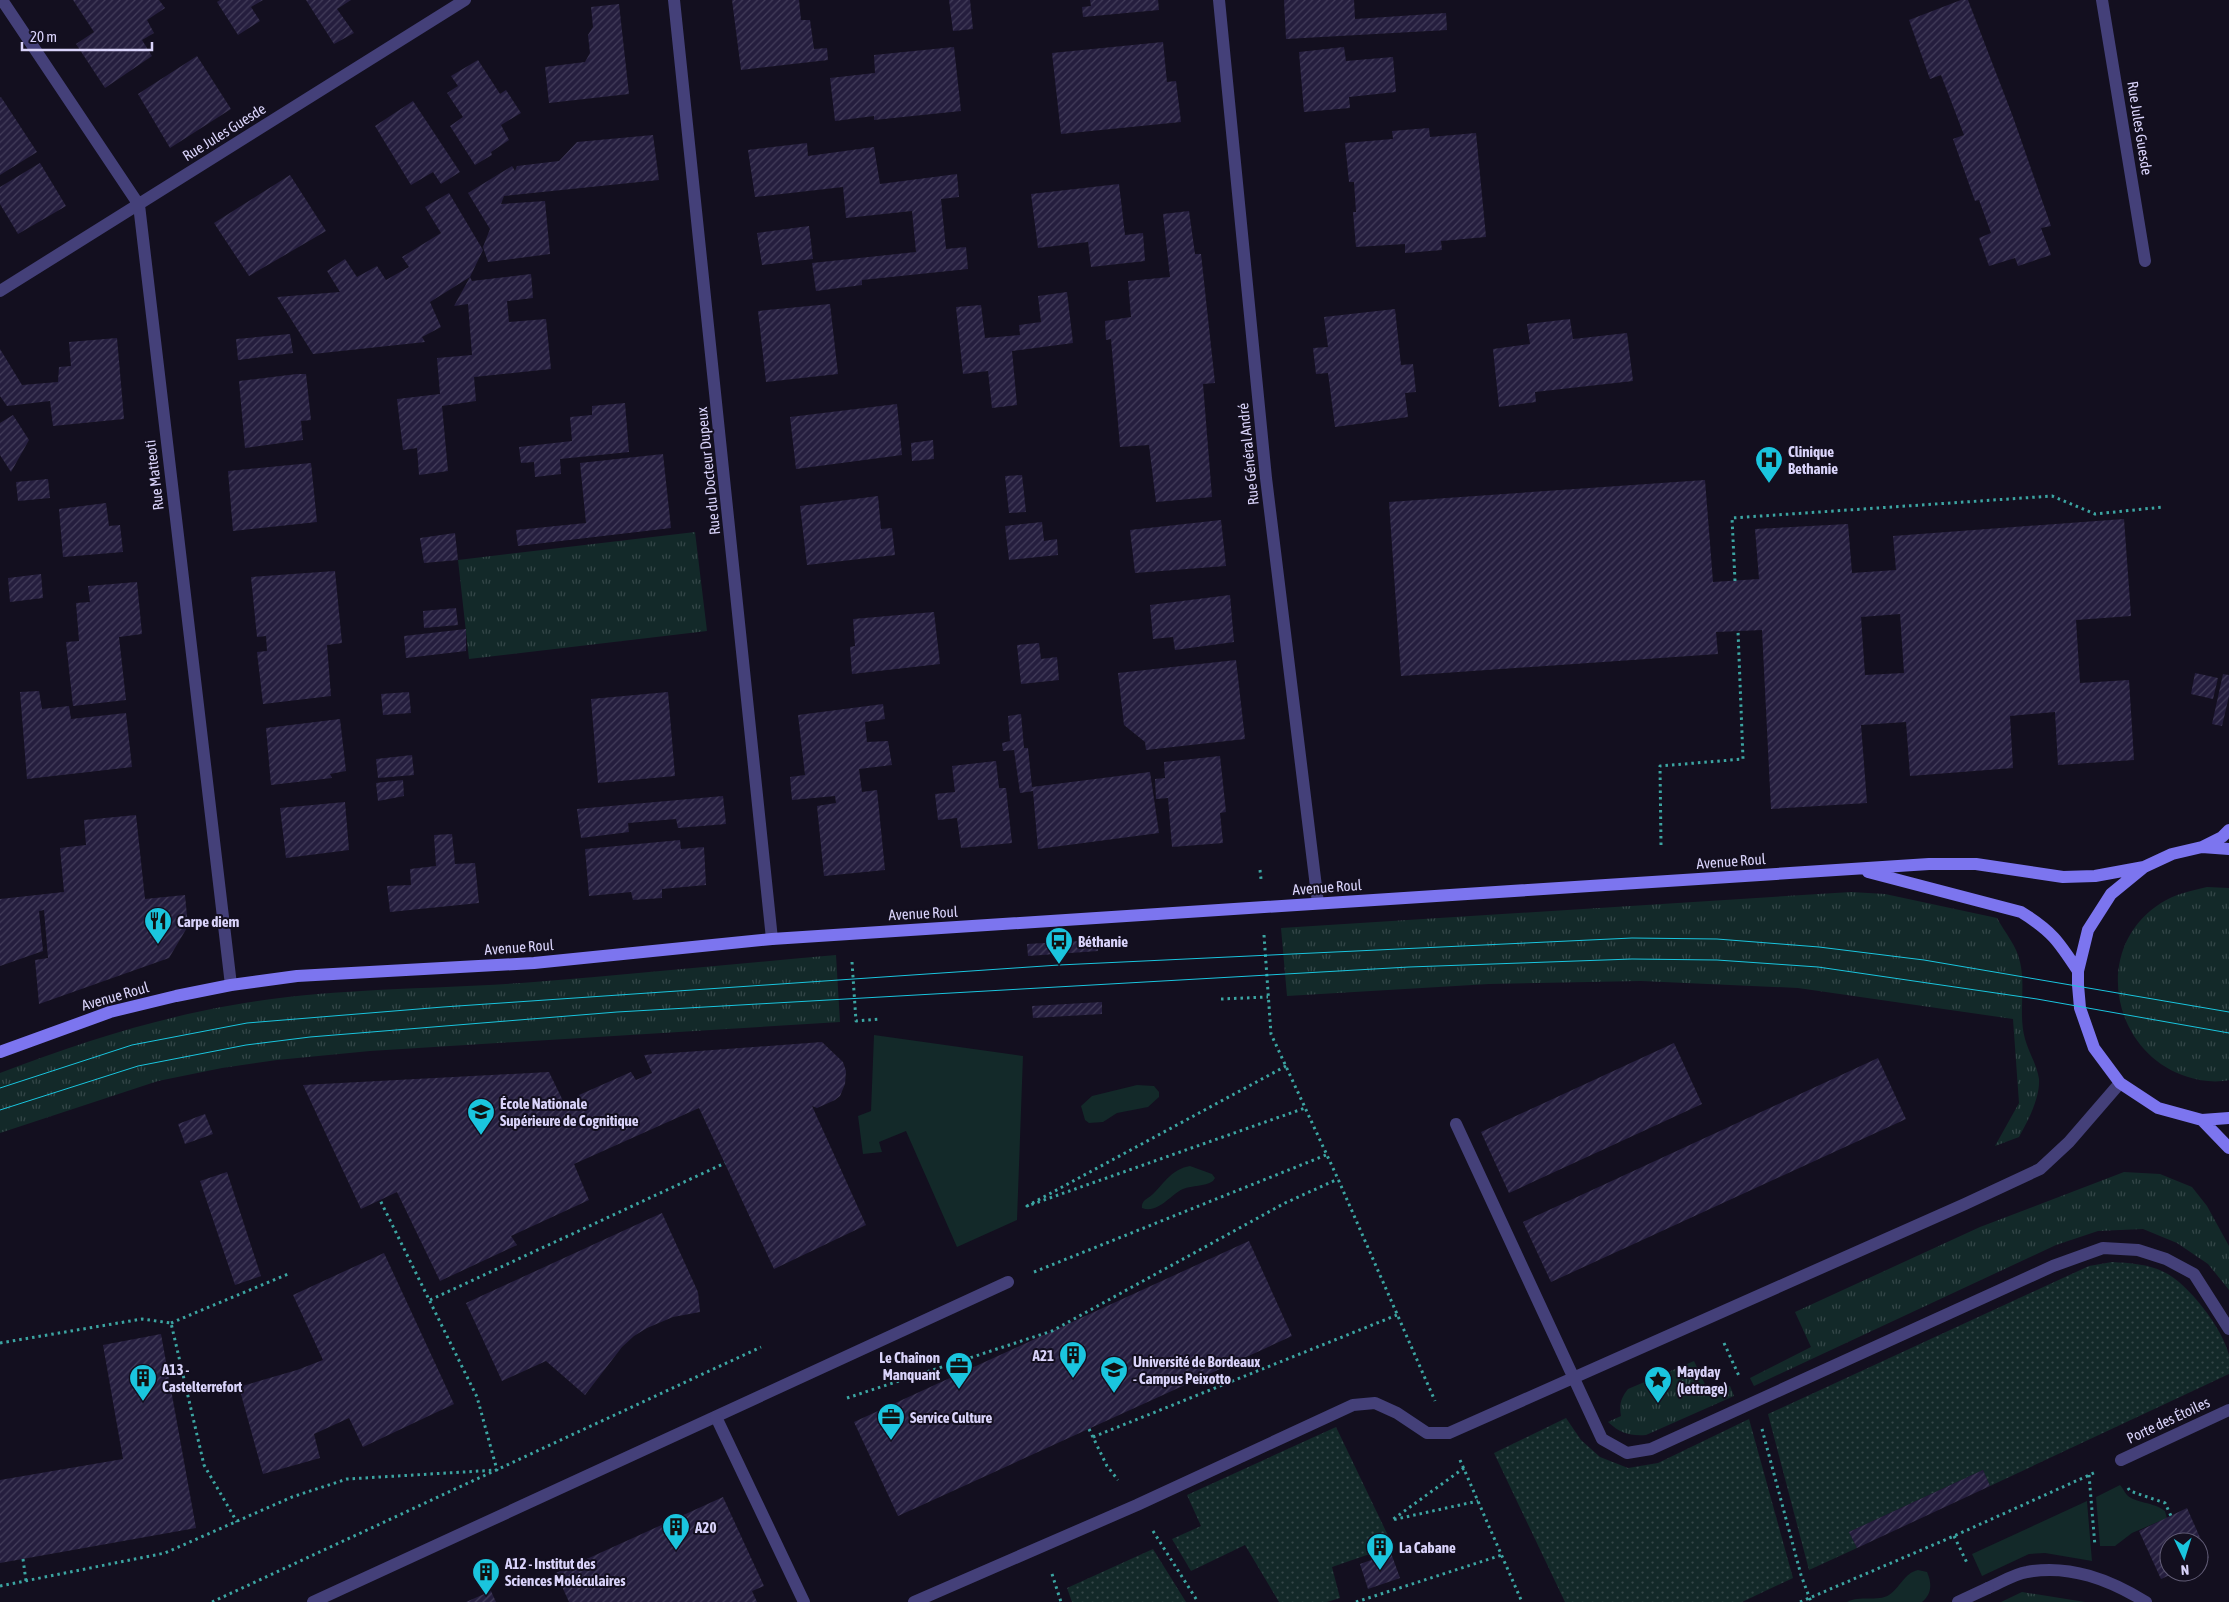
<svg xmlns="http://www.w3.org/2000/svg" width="2229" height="1602" font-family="'Asap Condensed',sans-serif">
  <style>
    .grass { fill: url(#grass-tufts) }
    .park { fill: url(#park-dots) }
    .garden { fill: #132929 }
    .building { fill: url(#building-hatch); fill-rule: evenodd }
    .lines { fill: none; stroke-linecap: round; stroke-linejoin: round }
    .path { stroke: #3ca5a2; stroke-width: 3; stroke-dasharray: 2.5 4; stroke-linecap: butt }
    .lane { stroke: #444079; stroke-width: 12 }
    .street { stroke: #444079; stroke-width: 12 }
    .secondary { stroke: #7c75ef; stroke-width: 12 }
    .tram { stroke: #1ac5de; stroke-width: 1 }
    .labels { text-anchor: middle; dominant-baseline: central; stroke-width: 4; stroke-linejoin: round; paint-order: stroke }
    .street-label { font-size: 15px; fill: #d9d3fa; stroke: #130f1f }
    .poi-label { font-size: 15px; font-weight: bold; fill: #d9d3fa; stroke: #130f1f; text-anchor: start }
  </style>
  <defs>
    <pattern id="grass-tufts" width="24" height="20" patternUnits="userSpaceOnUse" patternTransform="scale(1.25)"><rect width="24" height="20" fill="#132929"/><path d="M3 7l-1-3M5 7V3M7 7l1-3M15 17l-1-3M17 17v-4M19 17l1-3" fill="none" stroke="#354749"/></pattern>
    <pattern id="park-dots" width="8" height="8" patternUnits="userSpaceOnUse" patternTransform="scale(1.25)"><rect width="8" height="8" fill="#132929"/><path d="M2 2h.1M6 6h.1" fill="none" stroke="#354749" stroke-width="1.8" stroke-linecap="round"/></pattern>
    <pattern id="building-hatch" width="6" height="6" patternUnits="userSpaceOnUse" patternTransform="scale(1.25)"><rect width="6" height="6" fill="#251e3e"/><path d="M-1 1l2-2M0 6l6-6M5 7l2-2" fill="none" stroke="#443e5b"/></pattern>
  </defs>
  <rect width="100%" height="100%" fill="#130f1f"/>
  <path class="grass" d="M695,532L707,631L469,659L458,560Z
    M2207,887L2229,888V1080C2216,1083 2200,1081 2188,1077C2112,1054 2090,948 2161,903C2175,894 2190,891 2207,887Z
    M1851,892L1885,894L1997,918C2005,933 2017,946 2020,962C2026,987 2018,1014 2025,1039C2029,1053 2037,1065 2039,1079C2040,1099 2028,1120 2019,1137L1995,1146L2019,1103L2013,1019L1798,988L1641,981L1489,984L1287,996L1281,928Z
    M836,955L840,1022L370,1051L277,1060L222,1068L158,1081L0,1133V1073C75,1044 153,1019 233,1005C332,987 434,990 534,982C635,974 735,964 836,955Z
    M2124,1172L2160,1174L2192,1187L2207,1206L2229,1246V1290L2208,1264L2177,1243L2143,1229L2098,1231L2056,1245L1754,1386L1750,1378L1811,1347L1795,1312L1980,1227Z
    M1694,1361L1709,1393L1730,1386L1734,1396L1646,1435C1629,1436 1620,1433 1608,1422L1621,1416C1619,1404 1621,1398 1628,1389Z
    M2022,1592L2085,1602H2001Z"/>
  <path class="park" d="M2112,1262C2130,1263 2148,1264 2164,1272C2188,1283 2223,1329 2229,1355C2229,1361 2229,1368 2229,1374L1990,1486L1983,1470L1849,1532L1857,1548L1809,1570L1768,1414L2089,1266Z
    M1566,1418L1581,1440L1600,1457L1628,1468L1658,1463L1749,1419L1793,1578L1742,1602H1565L1494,1453Z
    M1336,1427L1393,1546L1332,1567L1340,1598L1327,1602H1279L1245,1545L1191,1571L1172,1539L1201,1526L1187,1495Z
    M1153,1549L1186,1602H1072L1067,1588Z"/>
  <path class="garden" d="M874,1035L1023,1056L1017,1220L957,1247L906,1131L879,1142L882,1152L863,1154L858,1116L871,1111Z
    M1137,1085L1154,1086L1159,1092V1097L1148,1107L1117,1113L1103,1122L1089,1123L1085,1120L1081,1106L1092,1096Z
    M1190,1166L1212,1174L1215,1178L1213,1181C1204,1187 1193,1185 1183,1189C1170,1195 1158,1214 1142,1208C1141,1200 1148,1199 1153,1194C1165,1182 1172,1169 1190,1166Z
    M2120,1485C2123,1488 2125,1493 2127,1495C2135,1503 2154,1502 2165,1511L2167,1518L2132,1533L2115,1546H2100L2096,1497Z
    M2087,1501L2092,1561L2045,1553L2029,1554L1982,1576L1972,1554Z
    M1918,1570L1927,1572C1932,1583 1932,1594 1922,1602H1847C1860,1595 1877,1602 1889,1595C1900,1588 1904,1573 1918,1570Z"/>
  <path class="building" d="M73,0H159L165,8L147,20L154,33L142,40L152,56L105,88L76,44L94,32Z
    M220,0H263L251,7L260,21L238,35L217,2Z
    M306,0H351L337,9L354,33L334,44Z
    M732,0H799L801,20H810L814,49L827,48L828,60L741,70Z
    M949,0H970L973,29L953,31Z
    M1090,0H1158L1159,10L1083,17L1082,7L1091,6Z
    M1284,0H1354L1355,19L1446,13L1447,30L1286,39Z
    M1961,0H1968L2013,117L2051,226L2041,228L2051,255L2018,266L2015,258L1989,266L1979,238L1991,233L1979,200L1975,201L1953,139L1964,135L1941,75L1930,79L1909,20Z
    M619,4L629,94L549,103L545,67L585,62L590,53L588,35L593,27L591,7Z
    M1163,42L1167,82L1176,81L1181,122L1061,134L1052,53Z
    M954,47L961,111L874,120V116L835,121L830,78L875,73L874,55Z
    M1344,47L1346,61L1393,57L1396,92L1349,97L1350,108L1304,112L1299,52Z
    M197,56L231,109L170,148L138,94Z
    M478,60L500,94L506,90L521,113L501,125L509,140L491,152L492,155L475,165L450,126L463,117L447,93L458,86L451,76Z
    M1,97L37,152L0,175V98Z
    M413,101L460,172L441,184L433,172L411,185L375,126Z
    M1429,128L1430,137L1476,133L1486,237L1441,241L1442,250L1405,253V244L1356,247L1353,212H1356L1354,182H1349L1345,143L1393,139L1392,131Z
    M653,135L659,180L504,196L501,204L545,201L550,254L488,262L483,247L490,229L468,193L512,166L515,171L517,166L559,161L577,142Z
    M807,143L808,156L874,147L880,184L957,174L959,197L941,199L946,249L966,247L968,269L862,280V285L816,291L812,263L916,252L912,211L846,218L843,187L755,197L748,150Z
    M40,163L66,206L18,234L0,204V187Z
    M290,175L326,231L249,276L214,223Z
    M1119,184L1125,235L1143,233L1145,261L1091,267L1088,242L1038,248L1031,194Z
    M449,193L483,250L470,277L430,302L441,327L422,337L425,342L313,354L277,297L340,292L327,271L345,259L357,277L377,266L386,280L409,267L402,257L441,233L425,207Z
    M1189,211L1195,254H1201L1215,383L1203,384L1212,497L1156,502L1149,445L1120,447L1111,339L1106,340L1105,321L1131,317L1128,281L1170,277L1163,214Z
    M809,226L813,259L762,265L757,233Z
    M531,274L533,298L507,301L509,322L546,319L551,369L474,377L476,401L442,406L448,471L419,475L417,448L403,450L397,399L440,394L437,358L472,355L468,304L454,306L470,277L472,281Z
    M1067,292L1073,343L1012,351L1017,405L992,408L988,371L963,374L956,307L981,305L985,338L1020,335L1019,325L1041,322L1038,296Z
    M830,304L838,374L766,382L758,311Z
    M1395,309L1401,365L1413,364L1416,392L1405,393L1408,417L1335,427L1328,373L1316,374L1313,348L1328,347L1324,317Z
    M1570,319L1573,339L1627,333L1633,381L1535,392L1536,402L1499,407L1493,349L1530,344L1527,324Z
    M290,334L293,353L238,360L236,339Z
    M117,338L124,419L53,426L50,401L7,406L0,396V349L22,385L58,382L59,367L71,366L69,342Z
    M297,374H306L311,420L301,421L303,440L245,448L239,381Z
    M625,403L629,452L560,459L561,474L535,477L534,462L521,463L519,447L572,441L570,417L592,415V406Z
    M897,404L902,455L796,469L790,417Z
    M13,415L29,440L11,472L0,455V423Z
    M933,440L934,459L912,461L911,443Z
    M663,454L671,528L518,546L516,530L586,523L580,463Z
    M311,463L317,522L233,531L228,471Z
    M1022,475L1026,512L1009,513L1005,476Z
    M48,479L50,498L18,501L16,482Z
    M1705,480L1713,582L1759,579L1755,529L1848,524L1852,573L1896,570L1893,536L2124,519L2131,616L2076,620L2080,683L2129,680L2134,760L2058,765L2055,712L2010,716L2013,768L1910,776L1906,722L1861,725L1867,803L1771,809L1762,630L1716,632L1718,654L1401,676L1389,502ZM1900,614L1904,673L1865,675L1861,617Z
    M878,496L881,529L892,528L895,555L807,565L800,506Z
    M106,503L109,526L120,525L123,552L63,557L59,509Z
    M1221,520L1226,566L1135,573L1130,530Z
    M1042,522L1044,541L1057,539L1058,555L1009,560L1005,526Z
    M455,533L458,560L424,563L420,538Z
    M335,571L342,643L327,645L331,696L263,704L257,652L267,651L266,636L257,637L251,577Z
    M41,574L43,598L10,602L8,578Z
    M137,582L142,634L119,637L126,700L73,706L66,642L79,641L76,603L90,602L88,586Z
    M1230,595L1234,642L1175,650L1173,637L1153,639L1150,605Z
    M456,608L458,625L424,628L423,611Z
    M934,612L940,664L852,674L850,647L855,646L853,619Z
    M466,629V651L406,658L404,636Z
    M1039,643L1041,659L1057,657L1059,680L1021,684L1017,645Z
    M1236,660L1245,739L1146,750L1145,742L1124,725L1118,673Z
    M2195,673L2218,678L2213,699L2191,694Z
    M2223,674L2229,675V696L2222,726L2212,724Z
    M39,691L42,709L69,706L71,719L126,713L132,767L27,779L20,692Z
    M409,692L411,713L383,715L381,694Z
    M668,692L675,776L598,783L591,699Z
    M883,704L885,719L865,722L867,742L888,741L892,765L859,769L862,792L877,790L885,870L824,876L817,806L836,803L835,796L792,800L790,777L805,775L798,715Z
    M1021,714L1024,748H1028L1032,787L1150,772L1159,833L1038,849L1033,791L1020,793L1014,750L1003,751L1002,743L1010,741L1008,716Z
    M340,719L346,771L330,774L332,778L271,785L266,728Z
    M412,755L414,775L378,778L376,759Z
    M1220,756L1226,812L1220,813L1223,843L1172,847L1168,798L1156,799L1155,779L1165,778L1164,762Z
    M996,761L999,788H1006L1012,843L961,848L957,818L938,820L935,794L955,792L952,766Z
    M403,780L404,796L378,801L376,783Z
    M723,796L726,824L678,828L676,819L628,823L629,832L581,838L577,809Z
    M345,802L349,850L286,858L280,808Z
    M136,815L145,899L185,895L188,926L169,958L39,1004L35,960L48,958L44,910L39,911L43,951L0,966V899L64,892L60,848L86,845L84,820Z
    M452,834L455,864L475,863L479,903L390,912L387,886L411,885L410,869L436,866L434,835Z
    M680,840L681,849L704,847L706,885L662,889V898L633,900L631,892L589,896L585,849Z
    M1097,940L1098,951L1028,956L1027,944Z
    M1102,1002V1014L1033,1018L1032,1006Z
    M822,1042L843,1062L846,1071L845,1084L840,1096L835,1100L817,1108L812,1106L866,1225L774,1269L699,1108L574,1164L589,1200L511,1236L517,1245L440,1281L397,1192L361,1209L303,1085L549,1072L567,1109L583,1102L579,1095L631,1072L636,1080L652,1073L644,1055Z
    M1674,1043L1702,1104L1509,1193L1481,1132Z
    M1878,1058L1906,1119L1551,1282L1523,1222Z
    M205,1114L213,1134L185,1144L178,1124Z
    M227,1172L261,1276L235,1285L200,1181Z
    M662,1213L698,1292L700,1312L673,1317L647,1328L634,1336L622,1347L585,1395L546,1361L502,1381L466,1303Z
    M1249,1241L1292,1336L898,1516L854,1422Z
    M384,1253L454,1404L363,1447L349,1418L314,1434L320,1458L263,1474L239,1387L297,1370L323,1360L293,1295Z
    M161,1334L196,1528L0,1563V1480L123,1459L103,1345Z
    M1983,1470L1990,1486L1857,1548L1849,1532Z
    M723,1497L764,1586L752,1591L757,1602H569L556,1573Z
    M2187,1508L2209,1558L2199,1562V1542H2169V1572H2177L2161,1579L2139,1531Z
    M1391,1553L1400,1578L1368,1589L1360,1564Z
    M491,1591L496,1602H466Z"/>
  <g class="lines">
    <path class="path" d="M1735,581L1732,518L2052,496L2095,514L2163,507
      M1661,845L1660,766L1743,759L1738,631
      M1260,870L1261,879
      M1264,935L1271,1034L1338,1179L1435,1401
      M852,962L856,1021L880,1019
      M1221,999L1268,997
      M1286,1066L1027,1206L1305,1108
      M1034,1272L1326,1155
      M430,1300L725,1163
      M171,1323L288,1274
      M0,1343L142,1319L171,1323L204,1465L237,1522
      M1724,1343L1739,1376
      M847,1398L1052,1331L1285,1203L1338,1179
      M1089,1429L1107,1466L1118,1480
      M1762,1429L1801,1575L1811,1602
      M1093,1437L1397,1315
      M1460,1460L1522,1602
      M1464,1468L1392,1520L1478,1501
      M2089,1475L2095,1546
      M2128,1488L2130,1491L2165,1503L2171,1516
      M1153,1531L1198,1602
      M1954,1536L1968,1565
      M23,1559L26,1581
      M1052,1574L1061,1602
      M0,1586L165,1553L292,1497L347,1479L497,1470L477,1397L380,1200
      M212,1602L761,1347
      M1356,1602L1502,1555
      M1800,1602L1954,1536L2096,1472"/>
    <path class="lane" d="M1456,1124L1602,1439L1627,1453L1651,1449L2053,1266L2103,1248L2138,1250L2166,1259L2194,1274L2229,1329
      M1988,1588C2000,1583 2014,1574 2027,1572C2070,1564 2110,1580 2146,1602
      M313,1602L1008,1282
      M914,1602L1137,1505L1353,1405L1375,1403L1397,1413L1427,1433H1449L1965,1204L2040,1169L2069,1142L2120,1083"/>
    <path class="street" d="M2,0L139,205L231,985
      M674,0L772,939
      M1219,0L1266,478L1318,903
      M2102,0L2145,261
      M0,291L465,0
      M716,1417L804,1602
      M2121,1460L2229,1410
      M1958,1602L1988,1588"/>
    <path class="secondary" d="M2202,847L2222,837L2229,830
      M2229,849L2202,847L2172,854L2144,867L2111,894L2088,930L2078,971V985L2080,1008L2094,1048L2120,1083L2158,1108L2202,1120L2229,1118
      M1868,872L2021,912C2052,931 2059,942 2078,971
      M0,1052L110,1012L176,996L231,985L297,976L534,963L772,939L849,934L1929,864H1976L2063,877L2095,876L2144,867
      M2202,1120L2229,1148"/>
    <path class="tram" d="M0,1088L132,1045L247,1023L443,1007L1059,965L1632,938L1717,939L1819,947L1924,960L2229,1012
      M0,1110L138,1066L246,1045L310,1037L617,1012L1409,967L1632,959L1717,960L1818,967L2037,999L2229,1033"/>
  </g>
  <defs>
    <symbol id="hospital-pin" viewBox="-11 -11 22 30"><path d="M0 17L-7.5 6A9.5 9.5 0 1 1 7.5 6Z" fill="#1ac5de" stroke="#130f1f"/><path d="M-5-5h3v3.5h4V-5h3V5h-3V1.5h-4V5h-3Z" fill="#111"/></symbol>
    <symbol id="restaurant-pin" viewBox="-11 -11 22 30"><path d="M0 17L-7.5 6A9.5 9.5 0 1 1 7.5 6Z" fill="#1ac5de" stroke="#130f1f"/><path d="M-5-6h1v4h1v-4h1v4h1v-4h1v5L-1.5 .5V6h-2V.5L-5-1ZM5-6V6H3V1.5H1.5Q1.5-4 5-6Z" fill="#111"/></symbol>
    <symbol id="bus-pin" viewBox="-11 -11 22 30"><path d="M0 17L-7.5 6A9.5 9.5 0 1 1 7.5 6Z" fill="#1ac5de" stroke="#130f1f"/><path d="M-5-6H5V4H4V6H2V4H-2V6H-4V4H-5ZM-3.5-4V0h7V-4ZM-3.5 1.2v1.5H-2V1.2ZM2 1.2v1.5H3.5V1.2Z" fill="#111"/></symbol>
    <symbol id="university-pin" viewBox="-11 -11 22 30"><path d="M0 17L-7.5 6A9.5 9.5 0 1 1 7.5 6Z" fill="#1ac5de" stroke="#130f1f"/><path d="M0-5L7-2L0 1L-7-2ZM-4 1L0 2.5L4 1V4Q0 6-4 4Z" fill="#111"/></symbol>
    <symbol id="building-pin" viewBox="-11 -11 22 30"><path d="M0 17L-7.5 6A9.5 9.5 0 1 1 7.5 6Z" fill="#1ac5de" stroke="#130f1f"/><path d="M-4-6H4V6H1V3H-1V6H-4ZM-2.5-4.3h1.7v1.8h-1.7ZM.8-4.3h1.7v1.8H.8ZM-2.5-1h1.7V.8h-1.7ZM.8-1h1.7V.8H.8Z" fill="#111"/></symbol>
    <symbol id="office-pin" viewBox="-11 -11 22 30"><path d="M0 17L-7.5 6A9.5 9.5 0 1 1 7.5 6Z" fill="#1ac5de" stroke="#130f1f"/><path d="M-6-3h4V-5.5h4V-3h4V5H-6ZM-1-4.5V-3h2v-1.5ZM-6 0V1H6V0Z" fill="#111"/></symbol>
    <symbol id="sight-pin" viewBox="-11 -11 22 30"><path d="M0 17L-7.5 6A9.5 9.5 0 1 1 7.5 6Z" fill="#1ac5de" stroke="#130f1f"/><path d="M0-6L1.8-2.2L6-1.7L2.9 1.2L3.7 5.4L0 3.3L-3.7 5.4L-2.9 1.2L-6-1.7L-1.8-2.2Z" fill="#111"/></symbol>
  </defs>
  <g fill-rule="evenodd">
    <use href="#hospital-pin" x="1753" y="444" width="32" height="43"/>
    <use href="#restaurant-pin" x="142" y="905" width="32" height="43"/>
    <use href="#bus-pin" x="1043" y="925" width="32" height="43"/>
    <use href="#university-pin" x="465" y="1096" width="32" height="43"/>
    <use href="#building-pin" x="1057" y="1339" width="32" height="43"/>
    <use href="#office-pin" x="943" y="1350" width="32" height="43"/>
    <use href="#university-pin" x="1098" y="1354" width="32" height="43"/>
    <use href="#building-pin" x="127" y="1362" width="32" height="43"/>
    <use href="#sight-pin" x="1642" y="1364" width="32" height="43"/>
    <use href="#office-pin" x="875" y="1401" width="32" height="43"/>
    <use href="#building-pin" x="660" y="1511" width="32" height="43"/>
    <use href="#building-pin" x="1364" y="1531" width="32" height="43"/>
    <use href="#building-pin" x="470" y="1556" width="32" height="43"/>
  </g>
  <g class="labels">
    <g class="street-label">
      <text transform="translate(2140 128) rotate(81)">Rue Jules Guesde</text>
      <text transform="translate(224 132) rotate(-32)">Rue Jules Guesde</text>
      <text transform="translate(1248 454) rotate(-96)">Rue Général André</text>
      <text transform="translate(708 471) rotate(-96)">Rue du Docteur Dupeux</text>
      <text transform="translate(154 475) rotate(-97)">Rue Matteoti</text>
      <text transform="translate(1731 861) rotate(-4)">Avenue Roul</text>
      <text transform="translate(1327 887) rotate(-4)">Avenue Roul</text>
      <text transform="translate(923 913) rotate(-3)">Avenue Roul</text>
      <text transform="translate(519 947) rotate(-4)">Avenue Roul</text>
      <text transform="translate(115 996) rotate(-16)">Avenue Roul</text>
      <text transform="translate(2168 1420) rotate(-25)">Porte des Étoiles</text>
    </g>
    <g class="poi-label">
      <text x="1788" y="451">Clinique<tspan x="1788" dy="17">Bethanie</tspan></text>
      <text x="177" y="921">Carpe diem</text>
      <text x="1078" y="941">Béthanie</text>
      <text x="500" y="1103">École Nationale<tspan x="500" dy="17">Supérieure de Cognitique</tspan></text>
      <text x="1054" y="1355" text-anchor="end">A21</text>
      <text x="940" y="1357" text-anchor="end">Le Chaînon<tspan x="940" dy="17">Manquant</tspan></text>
      <text x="1133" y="1361">Université de Bordeaux<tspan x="1133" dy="17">- Campus Peixotto</tspan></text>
      <text x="162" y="1369">A13 -<tspan x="162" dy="17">Castelterrefort</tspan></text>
      <text x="1677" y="1371">Mayday<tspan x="1677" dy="17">(lettrage)</tspan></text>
      <text x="910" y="1417">Service Culture</text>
      <text x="695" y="1527">A20</text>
      <text x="1399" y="1547">La Cabane</text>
      <text x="505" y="1563">A12 - Institut des<tspan x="505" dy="17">Sciences Moléculaires</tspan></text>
    </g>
  </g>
  <g transform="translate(2184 1557) rotate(176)"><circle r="24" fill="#130f1f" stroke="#625d77"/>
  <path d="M0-4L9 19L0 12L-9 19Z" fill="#1ac5de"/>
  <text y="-8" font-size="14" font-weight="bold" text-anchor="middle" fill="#d9d3fa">N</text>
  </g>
  <path d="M22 42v8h130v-8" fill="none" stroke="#d9d3fa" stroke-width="2.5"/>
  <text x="30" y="42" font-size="15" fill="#d9d3fa" stroke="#130f1f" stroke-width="4" paint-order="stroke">20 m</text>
</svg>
